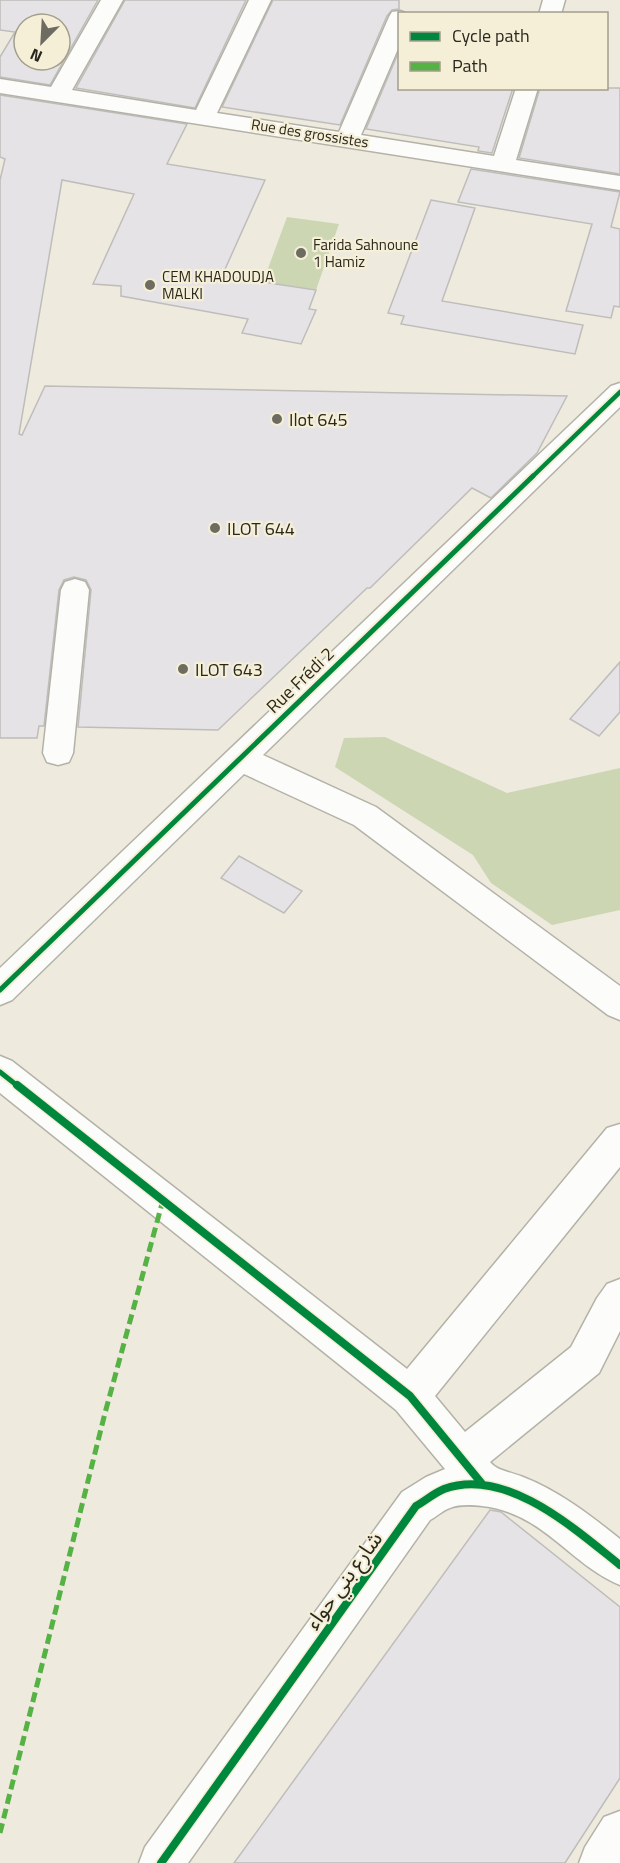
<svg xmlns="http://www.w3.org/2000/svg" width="620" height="1863" font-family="'Titillium Web','Noto Sans Arabic',sans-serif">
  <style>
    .green { fill: #ccd6b3 }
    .building { fill: #e6e3e6; stroke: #bfbdbb; stroke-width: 1.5; fill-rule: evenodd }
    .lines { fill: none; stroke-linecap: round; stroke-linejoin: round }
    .minor-casing { stroke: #b4b2a8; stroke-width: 3 }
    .minor { fill: #fcfcfa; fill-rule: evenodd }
    .quiet { stroke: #56b245; stroke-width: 5; stroke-dasharray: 10 5; stroke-linecap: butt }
    .cycleway-far2-casing { stroke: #f5efd7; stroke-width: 8 }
    .cycleway-far1-casing { stroke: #f5efd7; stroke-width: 9 }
    .cycleway-casing { stroke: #f5efd7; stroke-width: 11 }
    .cycleway-far2 { stroke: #00873e; stroke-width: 4.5 }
    .cycleway-far1 { stroke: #00873e; stroke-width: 5 }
    .cycleway { stroke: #00873e; stroke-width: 8 }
    .poi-dot { fill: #6e6c61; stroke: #f5efd7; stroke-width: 2 }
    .labels { text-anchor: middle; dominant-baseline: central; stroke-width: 4.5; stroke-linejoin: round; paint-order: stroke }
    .far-street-label { font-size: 15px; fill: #29271e; stroke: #f5efd7 }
    .far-poi-label { font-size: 15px; fill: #29271e; stroke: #f5efd7; text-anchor: start }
    .poi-label { font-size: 18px; fill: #29271e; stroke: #f5efd7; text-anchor: start }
    .street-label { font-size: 18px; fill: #29271e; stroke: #f5efd7 }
    .near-street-label { font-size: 21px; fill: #29271e; stroke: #f5efd7 }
  </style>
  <rect width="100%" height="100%" fill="#eeebde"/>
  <path class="green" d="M287,217L339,224L316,290L263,282Z
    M385,737L507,793L620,768V910L552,925L491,883L473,855L335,767L344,738Z"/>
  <path class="building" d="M0,0H98L50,85L0,77V57L15,32L0,30ZM24,24H60V60H24Z
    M125,0H246L195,108L76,88Z
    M273,0H399V9L392,10L387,16L340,125L222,107Z
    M399,51V88H513L492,153L478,151L479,147L366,129Z
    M540,88H620V174L519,158Z
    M0,95L187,124L167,164L265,180L222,276L316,290L309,309L316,310L301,344L242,333L248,319L121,296V286L93,284L134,194L62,180L19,434L22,435L45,386L567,396L537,453L491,498L472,488L370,588H367L218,730L78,727L91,590L86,580L74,577L64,580L59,590L44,726H39L37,738H0V180L5,159L0,157Z
    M471,169L620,192L611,227L620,229V307L614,306L611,318L566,311L592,224L458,202Z
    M431,200L475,208L442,301L583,325L575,354L401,324L404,316L388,313Z
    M620,662V712L599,736L570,719Z
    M239,856L302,891L284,913L221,878Z
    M490,1510L501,1512L620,1607V1778L565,1863H234Z"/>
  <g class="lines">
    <defs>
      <path id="minor" d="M101,0H123L72,90L196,110L249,0H271L217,113L339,132L389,17L392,12L400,11L408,14H400V44L361,135L494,156L516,88H538L516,160L620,176V190L0,93V79L51,87Z
        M543,0H565L561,14H539Z
        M620,383V407L263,755L376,807L620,986V1020L608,1015L354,825L244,774L12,1000L0,1005V968L611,386Z
        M75,579L85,582L89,590L73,753L69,762L58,765L47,762L43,753L61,590L65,582Z
        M0,1056L12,1061L407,1369L607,1128L620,1124V1167L435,1396L465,1432L571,1347L597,1298L607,1284L620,1279V1331L599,1373L490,1462C497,1471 511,1472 523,1477C559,1491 590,1515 620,1539V1585C569,1564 544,1513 482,1506C472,1505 459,1504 450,1508C443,1510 436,1517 430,1520L188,1863H139L145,1847L402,1492L426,1477L445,1469L396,1410L0,1093Z
        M620,1811V1863H579L585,1847L604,1817Z"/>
    </defs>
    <use href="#minor" class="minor-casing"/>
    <use href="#minor" class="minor"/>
    <path class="quiet" d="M0,1833L105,1413L163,1200"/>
    <defs>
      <path id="cycleway-far2" d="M531,478L620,392"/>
      <path id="cycleway-far1" d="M0,990L533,476
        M0,1072L19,1087"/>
      <path id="cycleway" d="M17,1085L410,1396L483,1485
        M161,1863L416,1506C425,1501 434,1493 444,1489C506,1466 576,1530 620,1565"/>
    </defs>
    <use href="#cycleway-far2" class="cycleway-far2-casing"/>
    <use href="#cycleway-far1" class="cycleway-far1-casing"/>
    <use href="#cycleway" class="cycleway-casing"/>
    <use href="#cycleway-far2" class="cycleway-far2"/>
    <use href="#cycleway-far1" class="cycleway-far1"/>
    <use href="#cycleway" class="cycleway"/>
  </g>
  <g class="poi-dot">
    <circle cx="301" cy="253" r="6"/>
    <circle cx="150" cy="285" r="6"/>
    <circle cx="277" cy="419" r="6"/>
    <circle cx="215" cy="528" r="6"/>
    <circle cx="183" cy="669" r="6"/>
  </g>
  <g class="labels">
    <g class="far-street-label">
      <text transform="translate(310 133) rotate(9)">Rue des grossistes</text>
    </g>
    <g class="far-poi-label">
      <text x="313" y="244">Farida Sahnoune<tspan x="313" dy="17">1 Hamiz</tspan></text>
      <text x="162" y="276">CEM KHADOUDJA<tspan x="162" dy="17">MALKI</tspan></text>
    </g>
    <g class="poi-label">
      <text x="289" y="419">Ilot 645</text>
      <text x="227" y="528">ILOT 644</text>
      <text x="195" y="669">ILOT 643</text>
    </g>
    <g class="street-label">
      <text transform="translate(300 680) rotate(-44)">Rue Frédi 2</text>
    </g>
    <g class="near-street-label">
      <text transform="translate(343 1580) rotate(-54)">شارع بني حواء</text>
    </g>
  </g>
  <rect x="398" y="12" width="210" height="78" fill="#f5efd7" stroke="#a39f8d" stroke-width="1.5"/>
  <rect x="410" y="32" width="30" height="9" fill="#00873e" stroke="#a39f8d" stroke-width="1.5"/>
  <text x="452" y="42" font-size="18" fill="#29271e">Cycle path</text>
  <rect x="410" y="62" width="30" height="9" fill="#56b245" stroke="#a39f8d" stroke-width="1.5"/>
  <text x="452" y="72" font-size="18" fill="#29271e">Path</text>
  <g transform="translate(42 42) rotate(204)"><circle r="28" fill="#f5efd7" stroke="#a39f8d" stroke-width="1.5"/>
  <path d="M0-4.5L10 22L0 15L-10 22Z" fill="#6e6c61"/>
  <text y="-9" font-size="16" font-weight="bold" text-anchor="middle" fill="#29271e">N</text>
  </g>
</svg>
